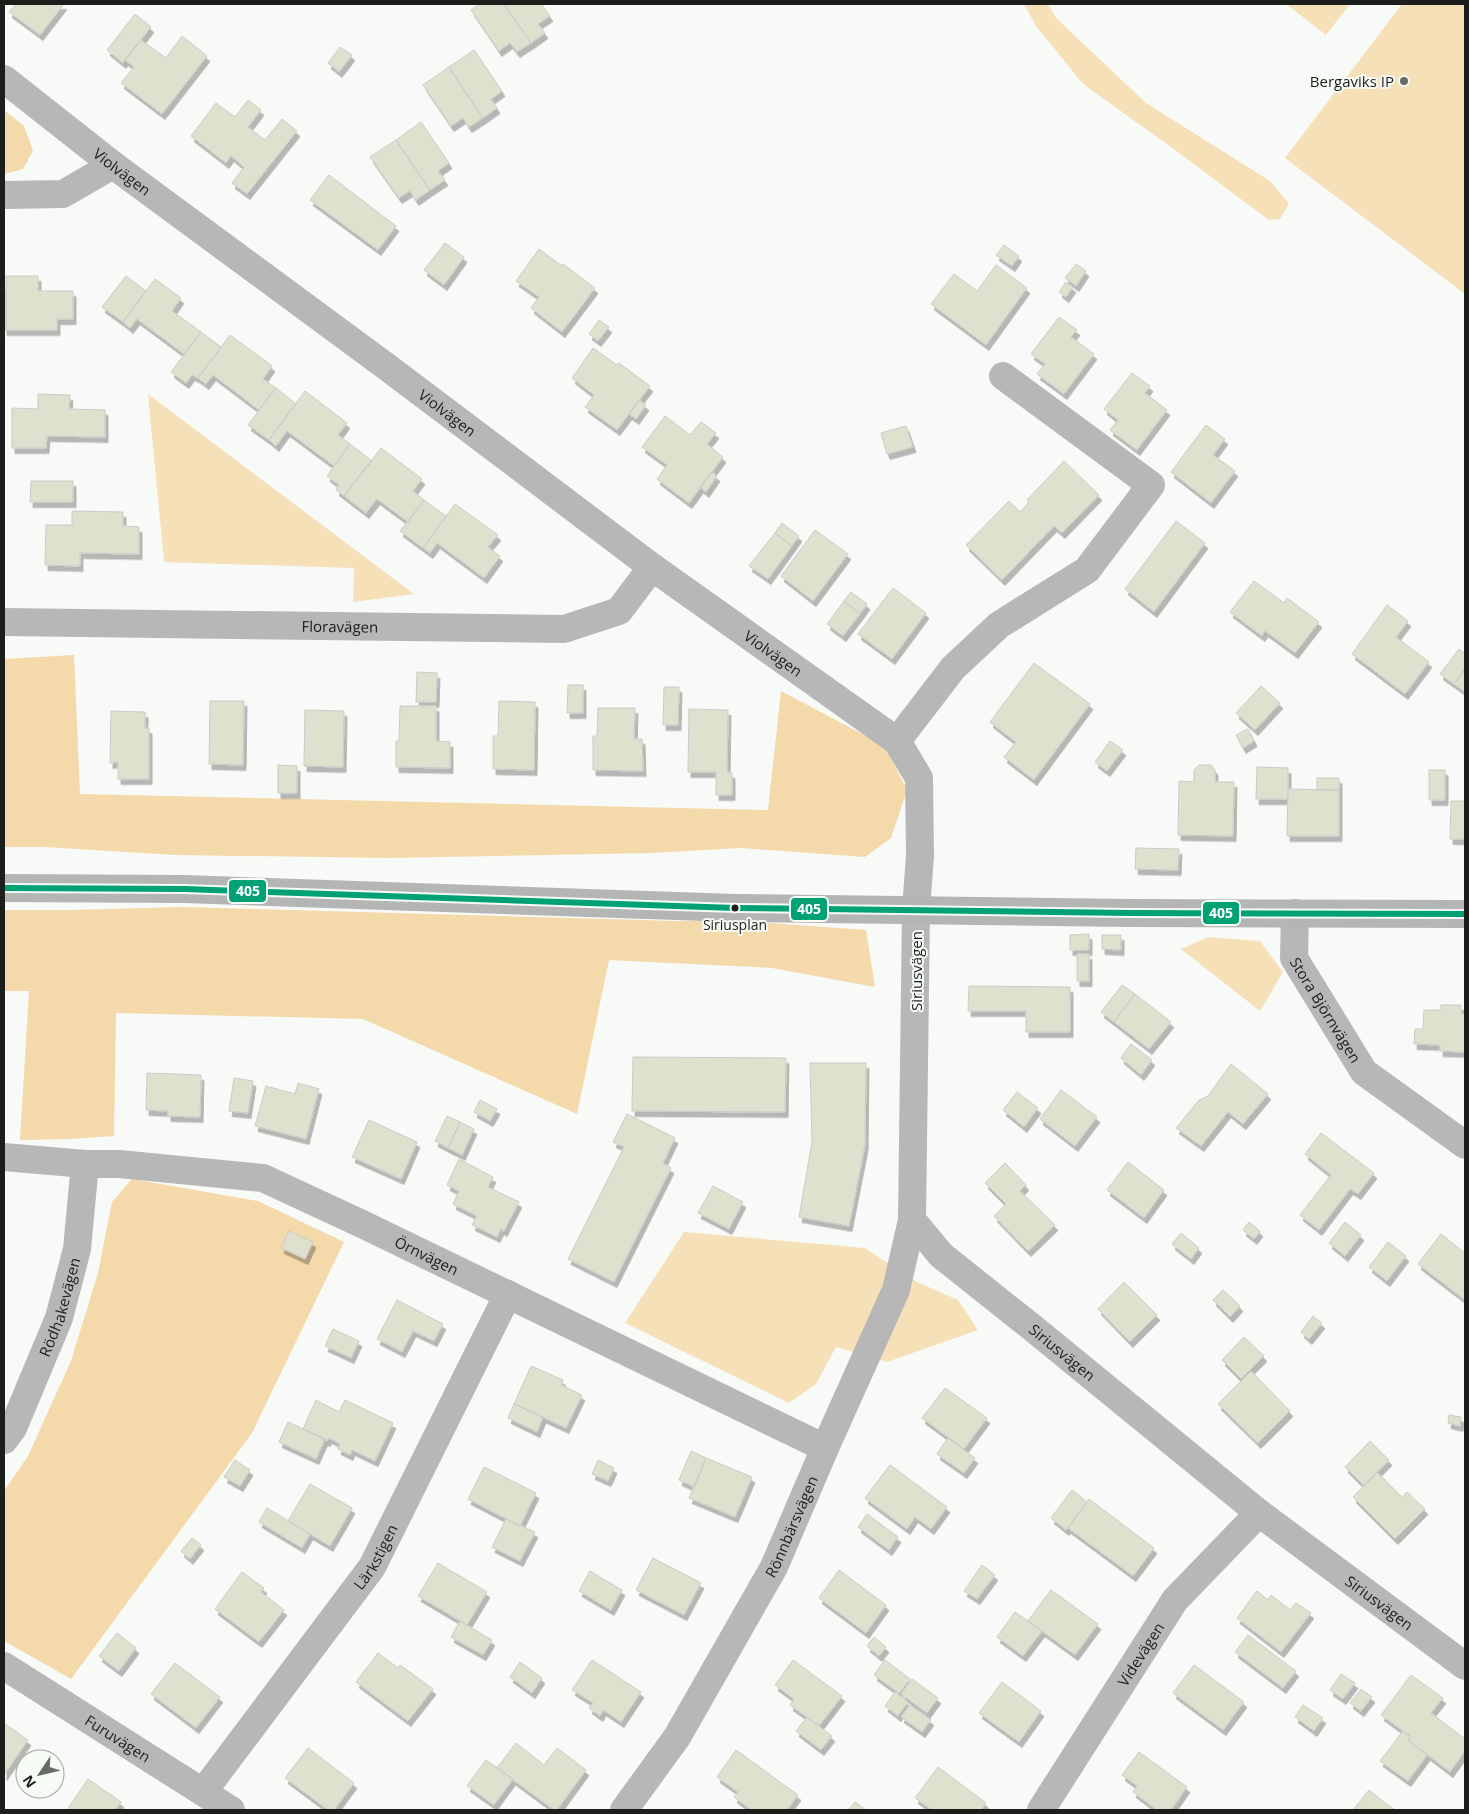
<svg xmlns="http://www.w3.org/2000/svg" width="1469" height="1814" font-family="'Open Sans',sans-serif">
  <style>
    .green { fill: #f6e0b8 }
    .forest { fill: #f4d9aa }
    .building { fill: #dfe1ce; stroke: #cacbc9; filter: url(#shadow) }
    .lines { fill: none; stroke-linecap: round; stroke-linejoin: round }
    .street { stroke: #b6b7b6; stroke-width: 28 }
    .secondary { stroke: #b4b6b5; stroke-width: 28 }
    .bus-1-casing { stroke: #f7fbf6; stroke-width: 10 }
    .bus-1 { stroke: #00a174; stroke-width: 6 }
    .poi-dot { fill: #696b69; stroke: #f7fbf6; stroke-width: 2 }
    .bus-dot { fill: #1c1e1c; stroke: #f7fbf6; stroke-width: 2 }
    .labels { text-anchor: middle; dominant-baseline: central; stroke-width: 4; stroke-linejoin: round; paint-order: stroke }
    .bus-label { font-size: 14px; fill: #1c1e1c; stroke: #f7fbf6 }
    .poi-label { font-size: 15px; fill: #1c1e1c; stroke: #f7fbf6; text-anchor: end }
    .street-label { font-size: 15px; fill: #1c1e1c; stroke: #f7fbf6 }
    .line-badge { stroke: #f7fbf6; stroke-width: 2 }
    .badge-label { font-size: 14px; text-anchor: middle; font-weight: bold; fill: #fff }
  </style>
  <defs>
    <filter id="shadow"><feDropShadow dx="3" dy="5.5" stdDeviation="0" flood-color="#0004"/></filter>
  </defs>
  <rect width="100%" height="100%" fill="#f8faf7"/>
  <path class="green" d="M1024,4H1048L1056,18L1146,103L1270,181L1289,204L1280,219L1269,220L1167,144L1083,84L1036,26Z
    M1286,4H1350L1326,35Z
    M1402,4H1465V294L1285,158Z
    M148,394L414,594L353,602L354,568L164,562Z
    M1208,937L1260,941L1283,972L1260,1011L1181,949Z
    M684,1232L865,1248L915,1281L958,1300L978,1330L887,1362L836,1347L816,1384L789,1403L625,1323Z"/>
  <path class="forest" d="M4,110L24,126L33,151L23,169L4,174Z
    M74,655L80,794L768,810L781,691L885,746L907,790L891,838L865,857L741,848L652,853L389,858L175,855L45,847H4V659Z
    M181,907L676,921H741L866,930L875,987L772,968L609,960L577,1114L363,1019L116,1013L114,1136L71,1139L20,1140L29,991H4V910H70Z
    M132,1179L258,1201L344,1242L252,1433L71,1679L4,1641V1491L28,1456L71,1361L98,1273L112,1202Z"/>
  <path class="building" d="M16,4H64L40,35L9,12Z
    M479,4H504L531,43L517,52L510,43L499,51L471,10Z
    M504,4H541L550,16L538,24L545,33L531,43Z
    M135,14L151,27L123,63L107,50Z
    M182,36L207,56L162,114L121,83L134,67L125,60L141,40L166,58Z
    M340,47L352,55L339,72L328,63Z
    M474,50L502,91L491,99L497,108L483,118L449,67Z
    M449,67L483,118L469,127L463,118L451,126L423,85Z
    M248,100L261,110L248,127L265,140L282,119L297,131L247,194L232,183L244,167L231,156L226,163L191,136L216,103L235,117Z
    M421,122L449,163L438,171L445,180L430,190L396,140Z
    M396,140L430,190L416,200L410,191L399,198L370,157Z
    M329,175L396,226L378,250L310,200Z
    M445,243L464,257L444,285L424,270Z
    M1004,245L1019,256L1012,266L996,255Z
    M539,249L562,266L563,264L595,288L562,332L531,308L539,297L516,281Z
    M1076,264L1086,271L1076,286L1065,278Z
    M996,265L1027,288L986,345L931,304L954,274L977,291Z
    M6,276H38V291H73V319H57V330H6Z
    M126,276L146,291L123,322L102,307Z
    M155,279L181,298L172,311L201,332L184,354L137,319L130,328L123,322Z
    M1066,282L1073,287L1066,297L1059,292Z
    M4,290L6,291V330H4Z
    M1059,317L1077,330L1071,337L1094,354L1064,394L1037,374L1045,364L1031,354Z
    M599,320L609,327L598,341L589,334Z
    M201,332L221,347L198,378L192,375L186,383L171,372Z
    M230,335L272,366L263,379L276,388L259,410L213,375L206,384L198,378Z
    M593,348L617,365L619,363L650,386L617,430L585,407L594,395L572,378Z
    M1132,373L1150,386L1145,393L1167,410L1137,450L1110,430L1118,420L1104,409Z
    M276,388L296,404L269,440L248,425Z
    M305,391L347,423L338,435L350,444L334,466L287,431L276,446L269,440Z
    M38,394L70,395L69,409L105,410V437L47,436L46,448H12V408L38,409Z
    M639,400L646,405L636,419L629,414Z
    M665,416L690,435L701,422L716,433L707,444L723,457L689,503L657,479L667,465L642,447Z
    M1206,425L1225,439L1213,455L1235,471L1211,503L1171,472Z
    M906,426L913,447L887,454L881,433Z
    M350,444L372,461L344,496L336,490L339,485L327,476Z
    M381,448L422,479L413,491L424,500L408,522L377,499L366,513L344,496Z
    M1064,461L1099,495L1062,533L1054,526L1002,580L966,545L1009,501L1020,512L1029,502L1027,500Z
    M712,472L717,476L706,492L700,487Z
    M31,481H73V502H30Z
    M424,500L446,516L423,548L400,531Z
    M455,504L498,535L488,547L500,556L484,578L437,543L430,553L423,548Z
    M72,511L123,512V526L139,527V554L80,553V566L45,565L46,525H72Z
    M1176,521L1205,543L1154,612L1125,589Z
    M782,523L799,536L792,546L775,533Z
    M815,530L848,554L813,601L781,576Z
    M775,533L792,546L768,579L749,566Z
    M1254,581L1284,603L1287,598L1319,622L1295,653L1265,631L1262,636L1230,612Z
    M893,588L926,613L892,659L858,634Z
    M851,592L867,604L860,614L844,601Z
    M844,601L860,614L843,636L827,624Z
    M1387,605L1408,621L1396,637L1429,662L1405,694L1352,654Z
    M1459,649L1465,654V669L1454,684L1440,674Z
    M1034,663L1090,704L1034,780L1004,757L1016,742L990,722Z
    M1465,669V692L1454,684Z
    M417,672L437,673L436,702H416Z
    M568,685H583V713H567Z
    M1261,686L1280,703L1255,730L1236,713Z
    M664,687H679L678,725H663Z
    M210,701H244L243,765L209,764Z
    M499,701L535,702L534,770L493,769V736H498Z
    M400,706H436V741L450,742V768L396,767V741H399Z
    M598,708H635L634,739H642L643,771L593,770V736H597Z
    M689,709L728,710L727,772L732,773V795H716V772H688Z
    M305,710L344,711L343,767L304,766Z
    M111,711L145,712V728H149V779H118V762L110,763Z
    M1248,729L1254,741L1243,748L1236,735Z
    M1110,741L1123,750L1107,771L1095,762Z
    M278,765L297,766V793H278Z
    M1199,765H1211L1215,770V782H1234L1233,836L1178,835L1179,781L1194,782V770Z
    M1257,767L1288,768V799H1256Z
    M1429,770H1445V800H1429Z
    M1317,778H1339V790H1317Z
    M1288,789L1339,790V836H1287Z
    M1451,801H1465V839H1450Z
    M1136,848L1179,849L1178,870L1135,869Z
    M1089,934V950H1070V935Z
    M1102,935H1121V950L1102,949Z
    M1077,954H1089V981H1077Z
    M1122,985L1135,994L1114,1022L1101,1012Z
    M969,986L1070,987V1032H1026V1011H968Z
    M1135,994L1171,1022L1149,1049L1114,1022Z
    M1441,1005H1461V1014H1465V1052L1440,1051V1045L1414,1044L1415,1029H1423L1424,1010H1441Z
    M1131,1044L1152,1060L1141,1075L1121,1058Z
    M633,1057L786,1058L785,1112L632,1111Z
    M810,1063H866L865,1145L849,1226L799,1217L812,1142Z
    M1231,1064L1268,1094L1243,1124L1228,1112L1201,1146L1176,1128L1199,1100L1208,1096Z
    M147,1073L201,1075L200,1117L168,1116V1111L146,1110Z
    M234,1078L253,1081L248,1113L229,1111Z
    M298,1083L319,1089L306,1139L255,1126L266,1086L295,1094Z
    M1061,1090L1097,1117L1075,1146L1040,1119Z
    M1017,1092L1038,1108L1024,1127L1003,1110Z
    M480,1100L497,1109L490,1121L474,1112Z
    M627,1114L675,1138L663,1163L671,1168L614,1282L568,1259L624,1147L613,1142Z
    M447,1116L460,1122L448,1148L435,1141Z
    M369,1120L417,1142L401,1179L352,1157Z
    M460,1122L474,1129L462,1155L448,1148Z
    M1321,1133L1374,1173L1358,1194L1350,1189L1319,1230L1300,1215L1331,1175L1305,1154Z
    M459,1159L493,1177L488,1187L519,1202L504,1231L501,1229L497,1237L472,1225L477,1216L453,1204L459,1191L447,1185Z
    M1128,1162L1164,1190L1144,1218L1107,1190Z
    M1005,1163L1026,1185L1020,1191L1055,1225L1028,1251L994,1216L1006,1204L985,1183Z
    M713,1186L743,1202L729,1229L698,1213Z
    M1249,1222L1260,1231L1254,1239L1243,1230Z
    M1345,1222L1361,1235L1345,1256L1329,1243Z
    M289,1231L313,1242L305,1259L281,1248Z
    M1181,1233L1199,1248L1191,1259L1172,1244Z
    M1441,1234L1465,1253V1300L1418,1264Z
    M1388,1242L1406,1256L1387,1281L1369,1267Z
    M1124,1282L1157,1315L1130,1342L1098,1309Z
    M1223,1290L1240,1306L1230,1317L1213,1300Z
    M397,1300L443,1324L434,1341L413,1331L402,1352L377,1339Z
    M1313,1316L1322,1323L1309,1339L1301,1332Z
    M333,1329L359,1341L351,1358L325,1346Z
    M1244,1337L1264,1356L1241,1379L1222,1360Z
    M531,1366L563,1380L561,1385L582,1395L566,1428L514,1404Z
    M1251,1371L1290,1411L1258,1443L1218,1404Z
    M945,1388L987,1418L964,1449L922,1418Z
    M316,1400L339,1412L345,1400L393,1423L375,1461L352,1450L350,1455L338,1449L340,1444L329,1438L327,1441L303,1429Z
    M514,1404L543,1417L537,1432L508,1418Z
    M1449,1415L1461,1417L1460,1426L1448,1423Z
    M288,1422L325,1439L316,1459L279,1442Z
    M948,1438L975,1458L964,1473L937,1454Z
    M1370,1441L1389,1460L1364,1486L1345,1467Z
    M691,1451L706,1458L694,1487L679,1480Z
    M706,1458L752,1477L735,1517L689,1498Z
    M235,1460L250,1470L240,1486L224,1477Z
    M598,1460L614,1468L608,1481L592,1474Z
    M890,1465L947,1507L931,1529L915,1517L907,1529L865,1498Z
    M484,1467L536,1493L520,1526L468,1499Z
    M1377,1472L1402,1497L1407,1492L1425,1509L1395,1539L1353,1497Z
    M310,1484L352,1508L330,1546L288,1521Z
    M1072,1490L1087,1502L1066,1530L1051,1518Z
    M1089,1499L1154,1548L1133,1576L1068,1528Z
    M267,1508L310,1534L302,1548L259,1522Z
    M867,1514L898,1537L889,1550L858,1527Z
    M506,1519L535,1532L520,1561L492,1547Z
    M192,1538L201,1545L190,1559L181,1551Z
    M653,1558L701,1583L684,1615L636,1590Z
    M438,1563L487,1592L467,1625L418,1596Z
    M982,1565L995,1575L977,1599L964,1591Z
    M839,1570L886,1605L866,1633L819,1598Z
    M590,1571L622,1590L611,1610L579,1591Z
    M242,1572L264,1588L261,1592L284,1610L259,1642L215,1609Z
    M1051,1590L1098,1624L1075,1655L1028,1621Z
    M1257,1591L1268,1600L1271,1595L1290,1610L1296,1603L1311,1613L1281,1652L1237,1618Z
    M1015,1612L1042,1631L1023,1656L997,1637Z
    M460,1621L492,1640L483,1655L451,1637Z
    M117,1633L136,1648L119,1671L99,1656Z
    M1248,1635L1296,1671L1283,1688L1235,1652Z
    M874,1637L886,1647L879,1656L867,1646Z
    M378,1653L398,1668L400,1665L433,1689L408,1721L356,1682Z
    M592,1660L641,1692L621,1722L603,1710L600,1716L589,1708L593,1703L572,1690Z
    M793,1660L842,1696L819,1726L790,1705L794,1699L775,1685Z
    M885,1660L910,1679L899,1693L874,1675Z
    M520,1662L542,1678L532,1693L510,1677Z
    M175,1663L220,1697L196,1728L151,1694Z
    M1194,1665L1244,1702L1223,1730L1173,1693Z
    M1341,1674L1355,1683L1343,1699L1330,1690Z
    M1411,1675L1443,1698L1431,1713L1465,1739V1751L1450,1772L1408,1740L1411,1737L1381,1715Z
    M912,1679L938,1698L927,1713L901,1694Z
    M1002,1682L1041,1711L1019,1742L979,1713Z
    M1361,1689L1372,1697L1361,1711L1350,1703Z
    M895,1692L908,1702L898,1716L885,1706Z
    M910,1705L931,1720L922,1732L901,1717Z
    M1303,1705L1323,1718L1314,1731L1295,1717Z
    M807,1717L832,1736L821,1750L796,1731Z
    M4,1723L28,1740L4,1775Z
    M1403,1731L1411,1737L1408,1740L1427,1755L1408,1781L1380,1761Z
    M516,1743L544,1765L557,1748L586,1770L557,1810H554L497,1768Z
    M308,1748L354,1783L334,1810H328L285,1778Z
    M736,1750L798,1795L787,1810H751L734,1797L738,1792L717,1777Z
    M1139,1752L1187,1787L1171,1810H1157L1133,1792L1137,1786L1122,1775Z
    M486,1760L513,1779L494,1805L467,1786Z
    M938,1767L986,1803L981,1810H932L915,1798Z
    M88,1779L121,1802L115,1810H67Z
    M1369,1790L1384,1802L1395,1810H1353Z
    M855,1802L866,1810H848Z"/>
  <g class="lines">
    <g class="street">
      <path id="s1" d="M4,79L113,165L387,367L652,567L897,741L919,778L920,855L916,910L912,1220L941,1255L1034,1329L1259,1513L1465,1666"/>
      <path d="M4,195L63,194L113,165"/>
      <path id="s2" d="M4,622L564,629L619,611L652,567"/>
      <path d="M897,741L953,668L999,625L1087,570L1151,485L1003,376"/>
      <path id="s3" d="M1295,913L1294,958L1364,1072L1465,1145"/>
      <path id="s4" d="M4,1157L85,1164H119L263,1178L362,1224L825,1448"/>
      <path id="s5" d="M4,1440L13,1428L59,1318L77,1249L85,1164"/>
      <path id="s6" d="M4,1666L231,1810"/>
      <path id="s7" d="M203,1792L372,1567L508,1294"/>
      <path id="s8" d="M624,1810L677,1737L774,1567L825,1448L896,1290L912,1220"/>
      <path id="s9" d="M1041,1810L1175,1600L1259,1513"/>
    </g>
    <path class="secondary" d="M4,888L184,889L735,908L1131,913L1465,914"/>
    <defs>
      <path id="bus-1" d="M4,888L184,889L735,908L1131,913L1465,914"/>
    </defs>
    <use href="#bus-1" class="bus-1-casing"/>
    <use href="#bus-1" class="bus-1"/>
  </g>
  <circle class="poi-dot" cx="1404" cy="81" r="5"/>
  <circle class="bus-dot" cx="735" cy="908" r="4.5"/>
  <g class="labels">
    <g class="bus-label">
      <text x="735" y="924">Siriusplan</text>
    </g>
    <g class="poi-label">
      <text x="1394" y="81">Bergaviks IP</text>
    </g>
    <g class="street-label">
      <text stroke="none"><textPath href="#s1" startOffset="150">Violvägen</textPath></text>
      <text stroke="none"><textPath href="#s1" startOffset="555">Violvägen</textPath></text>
      <text stroke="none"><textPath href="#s2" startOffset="336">Floravägen</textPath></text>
      <text stroke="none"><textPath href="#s1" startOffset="960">Violvägen</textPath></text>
      <text transform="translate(916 971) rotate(-90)">Siriusvägen</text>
      <text stroke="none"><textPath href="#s3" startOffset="106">Stora Björnvägen</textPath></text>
      <text stroke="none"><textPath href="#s4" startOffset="441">Örnvägen</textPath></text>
      <text stroke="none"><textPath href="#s5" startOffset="145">Rödhakevägen</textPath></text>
      <text stroke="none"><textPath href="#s1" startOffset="1798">Siriusvägen</textPath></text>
      <text stroke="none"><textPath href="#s8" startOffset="330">Rönnbärsvägen</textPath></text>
      <text stroke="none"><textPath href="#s7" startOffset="292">Lärkstigen</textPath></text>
      <text stroke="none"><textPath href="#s1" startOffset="2202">Siriusvägen</textPath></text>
      <text stroke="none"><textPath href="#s9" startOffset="185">Videvägen</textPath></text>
      <text stroke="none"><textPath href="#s6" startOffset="135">Furuvägen</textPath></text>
    </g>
  </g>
  <g class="line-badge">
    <rect x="228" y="879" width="39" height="24" rx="5" fill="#00a174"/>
    <rect x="790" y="897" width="38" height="24" rx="5" fill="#00a174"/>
    <rect x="1202" y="901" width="38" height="24" rx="5" fill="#00a174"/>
  </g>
  <g class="badge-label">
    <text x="248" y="896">405</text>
    <text x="809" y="914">405</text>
    <text x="1221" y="918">405</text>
  </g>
  <rect width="1469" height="1814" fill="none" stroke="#1c1e1c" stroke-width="10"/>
  <g transform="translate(40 1774) rotate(235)"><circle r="24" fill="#f7fbf6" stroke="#9fa39f"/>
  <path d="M0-4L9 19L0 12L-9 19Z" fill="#696b69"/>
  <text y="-8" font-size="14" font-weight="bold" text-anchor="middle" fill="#1c1e1c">N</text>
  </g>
</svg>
